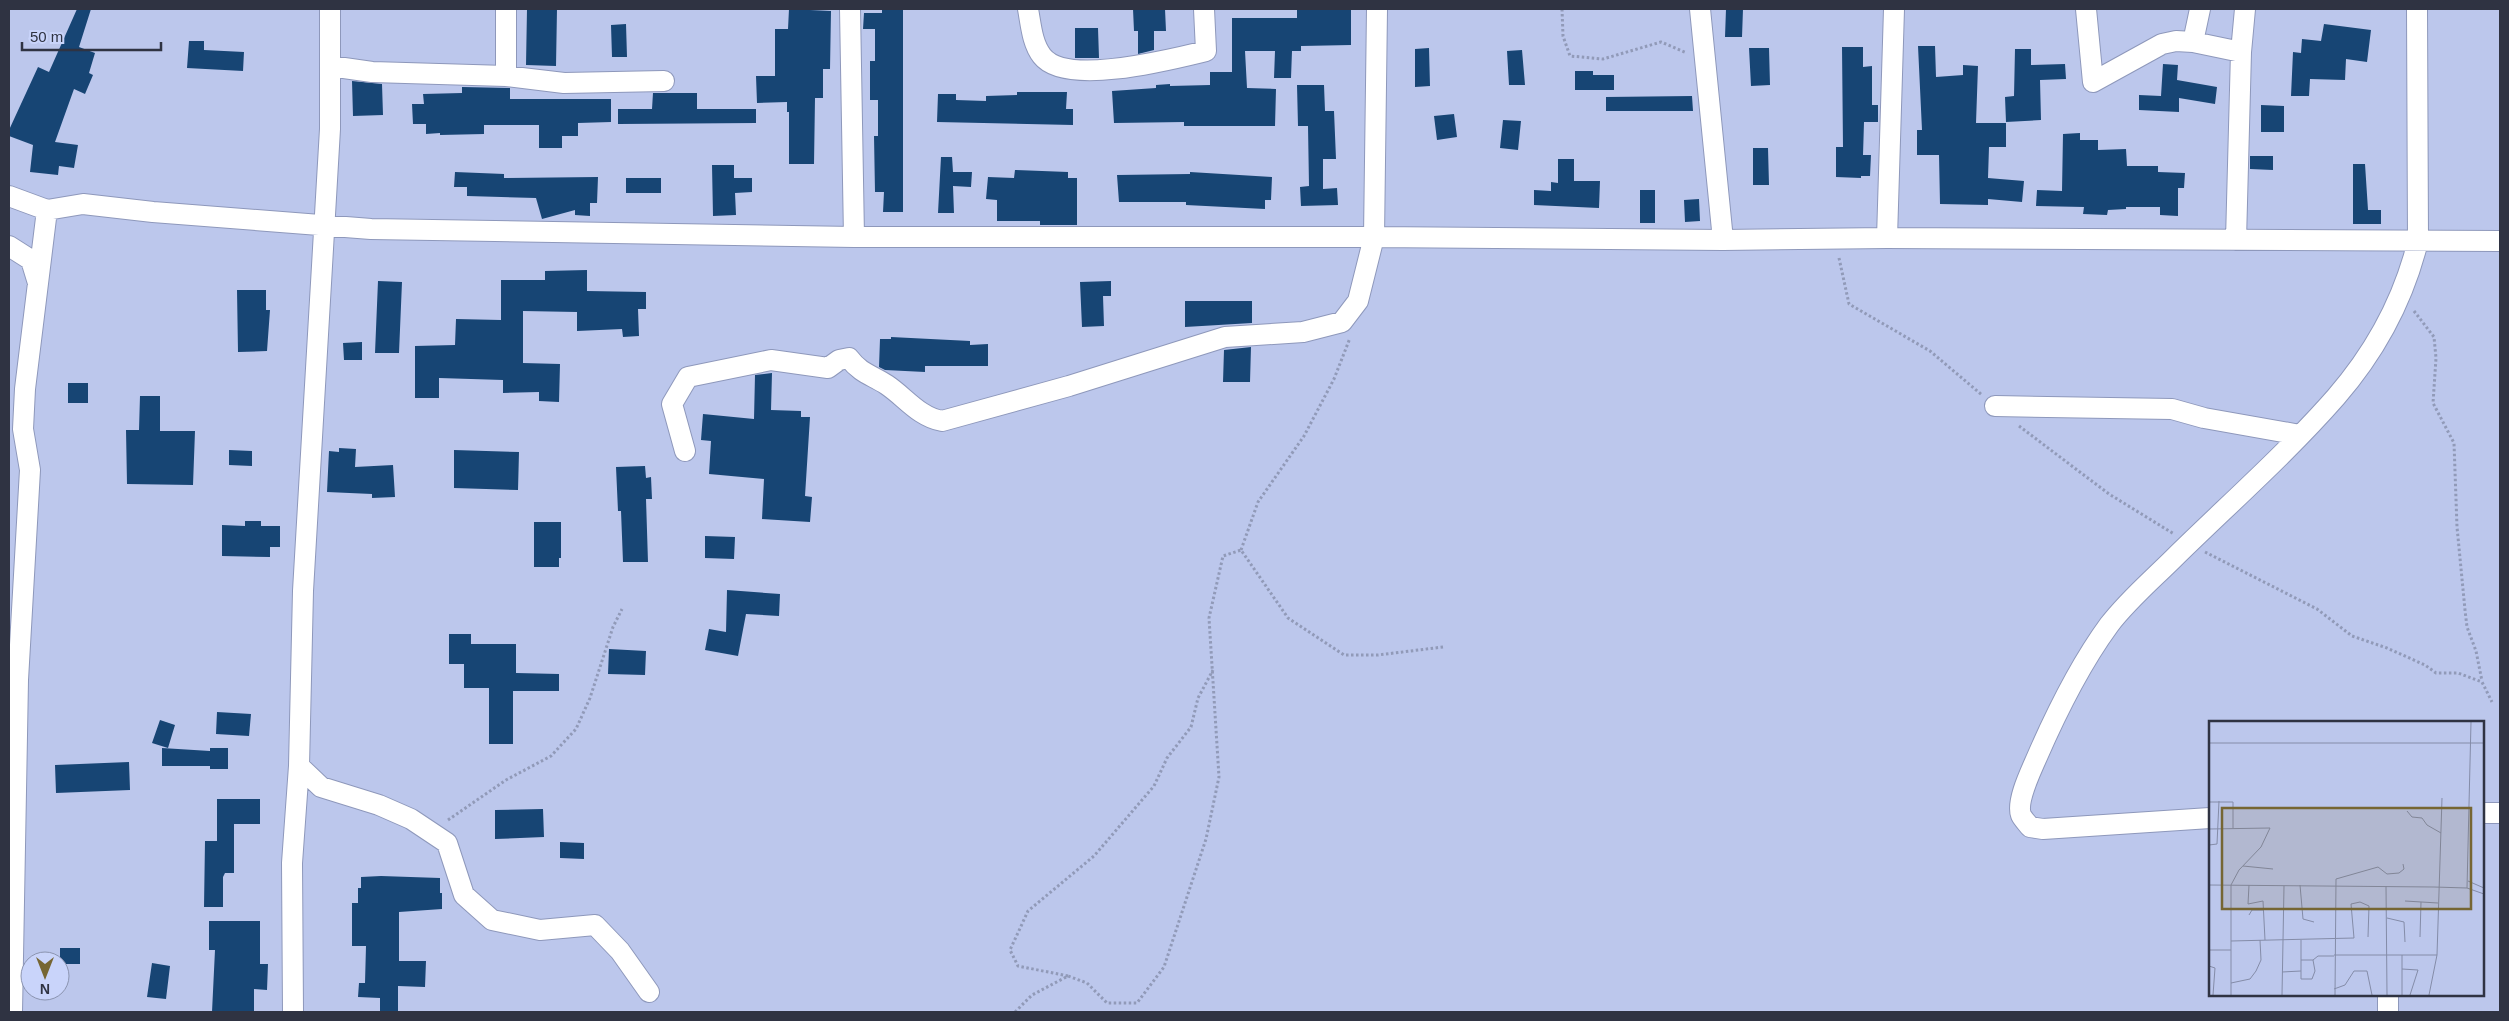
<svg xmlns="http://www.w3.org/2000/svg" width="2509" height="1021" font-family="Helvetica,sans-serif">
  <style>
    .building { fill: #174574 }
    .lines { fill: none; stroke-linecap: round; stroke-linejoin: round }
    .street-casing { stroke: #8e98bb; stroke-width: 22 }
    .path { stroke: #919ab8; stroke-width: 3; stroke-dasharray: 2.5 2.5; stroke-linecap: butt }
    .street { stroke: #fff; stroke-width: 20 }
    .inset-road { fill: none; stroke: #848ca8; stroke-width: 1 }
    .view { fill: #766633; fill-opacity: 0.15; stroke: #766633; stroke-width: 2.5 }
    .inset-edge { fill: none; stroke: #2f3342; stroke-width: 2.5 }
  </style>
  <rect width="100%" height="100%" fill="#bcc7ec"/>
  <path class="building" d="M77,9H91L79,47L95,53L89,73L93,75L85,94L74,89L55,142L78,145L74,168L59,166L58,175L30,172L33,145L9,136V130L38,67L49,72Z
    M527,9H557L556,66L526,65Z
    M789,9L831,11L830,69H823V98H815L814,164H789V112H787V102L757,103L756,76H775V29H788Z
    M882,9H903V212H883L884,192H875L874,136H878V100H870V61H875V29H863L864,13H882Z
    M1133,9H1165L1166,31H1154V50L1138,54V31H1134Z
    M1297,9H1351V45L1301,46V51H1292L1291,78H1274L1275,51H1245L1247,88L1276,89L1275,126H1184V122L1114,123L1112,91L1156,88V85L1170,84V86L1210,85V72H1232V18H1297Z
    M1726,9H1743L1742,37H1725Z
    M626,24L627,57H612L611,25Z
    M2324,24L2371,30L2367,62L2346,59L2345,80L2310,79L2309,96H2291L2293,52L2301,53L2302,39L2321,41Z
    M1075,28H1098L1099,58H1075Z
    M189,41H204V50L244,52L243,71L187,68Z
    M1918,46H1935L1936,77L1963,75V65L1978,66L1976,123H2006V147H1989L1988,178L2024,181L2022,202L1988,199V205L1940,204L1939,155H1917V130H1922Z
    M1842,47H1863V67L1872,66V105H1878V122H1864L1863,155H1871L1870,176H1861V178L1836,177V147H1843Z
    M1429,48L1430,86L1415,87V49Z
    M1749,48H1769L1770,85L1751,86Z
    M2015,49H2031V65L2065,64L2066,79L2040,80L2041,120L2006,122L2005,97L2014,96Z
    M1522,50L1525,85H1509L1507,51Z
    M2163,64L2178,65L2177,80L2217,87L2215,104L2179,98V112L2139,110V95L2161,96Z
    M1575,71H1593V75H1614V90H1575Z
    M352,81L382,84L383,115L353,116Z
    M1297,85H1324L1325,111H1334L1336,159H1323V189L1337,188L1338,205L1301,206L1300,187L1309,186L1308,126H1298Z
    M462,87L510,88V99H611V122L578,123V136H562V148H539V125H484V134L440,135V133L426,134V124H413L412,104H424L423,94L462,93Z
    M1017,92H1067L1066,109H1073V125L937,122L938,94H956V100L986,101V96L1017,95Z
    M653,93H697V109H756V123L618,124V109H652Z
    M1692,96L1693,111H1606V97Z
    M2261,105L2284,106V132H2261Z
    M1454,114L1457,137L1437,140L1434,116Z
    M1503,120L1521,121L1518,150L1500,148Z
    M2080,133V140H2098V150L2126,149L2127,166H2158V172L2185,173L2184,188H2178V216L2160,215V207H2126V209L2108,210L2107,215L2083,214L2084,207L2036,206L2037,190L2062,191L2063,134Z
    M1753,148H1768L1769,185H1753Z
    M2250,156H2273V170L2250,169Z
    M941,157H952L953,172H972L971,187L953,186L954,213H938Z
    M1558,159H1574V181H1600L1599,208L1534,205V190L1551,191V182L1558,183Z
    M2353,164H2365L2368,210H2381V224H2353Z
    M712,165H734V178H752V192L735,193L736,215L713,216Z
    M1015,170L1068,172V178H1077V225H1040V221H997V200L986,199L988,177L1014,178Z
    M455,172L504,174V178L598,177L597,203H590V216L575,215V210L542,219L536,198L467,196V187H454Z
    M1190,172L1272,177L1271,200H1265V209L1186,205V202H1119L1117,175L1190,174Z
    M626,178H661V193H626Z
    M1640,190H1655V223H1640Z
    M1699,199L1700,221L1685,222L1684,200Z
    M587,270V291L646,292V309H638L639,336L623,337L622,329L577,331V312L523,311V363L560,364L559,402L539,401V392L503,393V380L439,378V398H415V346L455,345L456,319L501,320V280H545V271Z
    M378,281L402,282L399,353H375Z
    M1111,281V296H1103L1104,326L1082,327L1080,282Z
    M237,290H266V310H270L267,351L238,352Z
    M1185,301H1252V323L1185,327Z
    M891,337L970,341V345L988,344V366H925V372L885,370L879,367L880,339H891Z
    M362,342V360H344L343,343Z
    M1251,347L1250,382H1223L1224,350Z
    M772,373L771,410L801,411V417H810L805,496L812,497L810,522L762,519L764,479L709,474L711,441L701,440L703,414L754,419L755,375Z
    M68,383H88V403H68Z
    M140,396H160V431H195L193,485L127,484L126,430H139Z
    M339,448L356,449L355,467L393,465L395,497L372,498V494L327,492L329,451L339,452Z
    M229,450L252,451V466L229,465Z
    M454,450L519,452L518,490L454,488Z
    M645,466L646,478L651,477L652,499H646L648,562H623L621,511H618L616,467Z
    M245,521H261V526H280V547H270V557L222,556V525L245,526Z
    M534,522H561V558H559V567H534Z
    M705,536L735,537L734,559L705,558Z
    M727,590L780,594L779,616L746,614L738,656L705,650L709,629L726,632Z
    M449,634H471V644H516V673L559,674V691H513V744H489V688H464V664H449Z
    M609,649L646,651L645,675L608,674Z
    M217,712L251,714L249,736L216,734Z
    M160,720L175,725L168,748L152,743Z
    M162,748L210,751V748H228V769H210V766H162Z
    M129,762L130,790L56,793L55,765Z
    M217,799H260V824H234V873H225L223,877V907H204L205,841H217Z
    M543,809L544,837L495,839V810Z
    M560,842L584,843V859L560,858Z
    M381,876L440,878V893H442V909L399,912V961H426L425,987L398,986V1012H380V998L358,997L359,983H365L366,946H352V903H358V888H361V877Z
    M209,921H260V964H268L267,990L254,989V1012H212L215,950H209Z
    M60,948H80V964H60Z
    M152,963L170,966L166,999L147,997Z"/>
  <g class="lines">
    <defs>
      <path id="street" d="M506,9V76
        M850,9L854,237
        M1028,9C1031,25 1032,43 1042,56C1066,87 1173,59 1206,51L1204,9
        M1700,9L1723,240
        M2086,9L2093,82L2162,44L2176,41L2193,42L2241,52L2236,240
        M2193,42L2200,9
        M2241,52L2245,9
        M330,66L372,72L506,76L564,83L664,81
        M9,196L47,210L83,204L153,212L371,229L854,237H1374L1723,240L1887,238L2500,241
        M1887,238L1894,9
        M9,246L31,260L38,283
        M1995,406L2172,409L2204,418L2300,435
        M685,451L672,404L688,377L771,360L828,368L839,360L849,358C861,374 872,375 887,385C905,397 919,417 942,421L1069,386L1225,337L1303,332L1342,322L1358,301L1374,237L1377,9
        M299,766L321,787L379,805L411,819L447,843L464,895L492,920L540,930L595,925L620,951L649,992
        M2483,813H2500
        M2210,818L2043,829L2030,827C2027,823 2023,819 2021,815C2016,801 2031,771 2037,757C2057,711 2079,666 2109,625C2128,600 2153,579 2175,557C2229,504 2286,454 2336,397C2375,352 2404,298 2418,241L2417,9
        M2388,995V1012
        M12,1012L18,680L30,470L23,429L25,389L47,210
        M293,1012L292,863L299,766L303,591L330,129V9"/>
    </defs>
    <use href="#street" class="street-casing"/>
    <path class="path" d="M1562,9L1563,36L1570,56L1603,59L1661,42L1687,53
      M1839,258L1849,304L1930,351L1982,395
      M2414,311L2434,337L2436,358L2433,403L2454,443L2457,527L2465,610L2467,627L2476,651L2482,681
      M2019,426L2109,494L2174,534
      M1241,550L1258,502L1304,436L1334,379L1350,338
      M2205,552L2317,609L2352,636L2387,648L2425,665L2436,673H2458L2482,682L2492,702
      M448,820L506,780L551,756L576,729L590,698L613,627L622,609
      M1068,976L1018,966L1010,950L1028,911L1094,856L1154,786L1167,758L1191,727L1198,698L1213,670
      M1015,1012L1032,995L1068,976L1087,983L1107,1003H1137L1164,967L1206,839L1219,777L1209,618L1223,556L1241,550L1288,618L1344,655H1378L1443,647"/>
    <use href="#street" class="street"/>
  </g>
  <g transform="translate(2209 721)">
    <rect width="275" height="275" fill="#bcc7ec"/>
    <path class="inset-road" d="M0,22H275M0,81H24V107M198,90L203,96L213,97L218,104L232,112M0,108L61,107L52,126L30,149L22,164V274M0,124L8,123L10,80M34,145L64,148M259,160L275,167M0,164L225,166L258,167L275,173M40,164L39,183L54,180L56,219M91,164L94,198L105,201M177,165L178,274M258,167L262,1M196,180L229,182M40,194L43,189H55M178,197L195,201L196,221M211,216L212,181M22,220L145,217L142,183L151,181L160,185L159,216M0,229H22M125,234H228M193,234V274M92,239H104L106,250L103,258H92V219M104,239L109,235H125M0,245L6,247L4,274M193,248L209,249L201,274M73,251L92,250M22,262L41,258L47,250L52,239L51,219M125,268L136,264L145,250H158L163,274M73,274L75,165M126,274L127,158L169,146L178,153L190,152L195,148L194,143M220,274L228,234L233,77"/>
    <path class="view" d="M13,87H262V188H13Z"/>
    <rect width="275" height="275" class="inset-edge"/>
  </g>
  <rect width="2509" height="1021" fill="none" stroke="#2f3342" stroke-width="20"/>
  <g transform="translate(45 976) rotate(180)"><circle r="24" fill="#c9d4fa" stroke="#8b94b0"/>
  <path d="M0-4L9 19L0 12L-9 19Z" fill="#766633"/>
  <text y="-8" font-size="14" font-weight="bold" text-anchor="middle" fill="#2f3342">N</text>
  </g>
  <path d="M22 42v8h139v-8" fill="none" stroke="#2f3342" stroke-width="2.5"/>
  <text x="30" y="42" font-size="15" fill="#2f3342" stroke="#c9d4fa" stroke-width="4" paint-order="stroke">50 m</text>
</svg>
